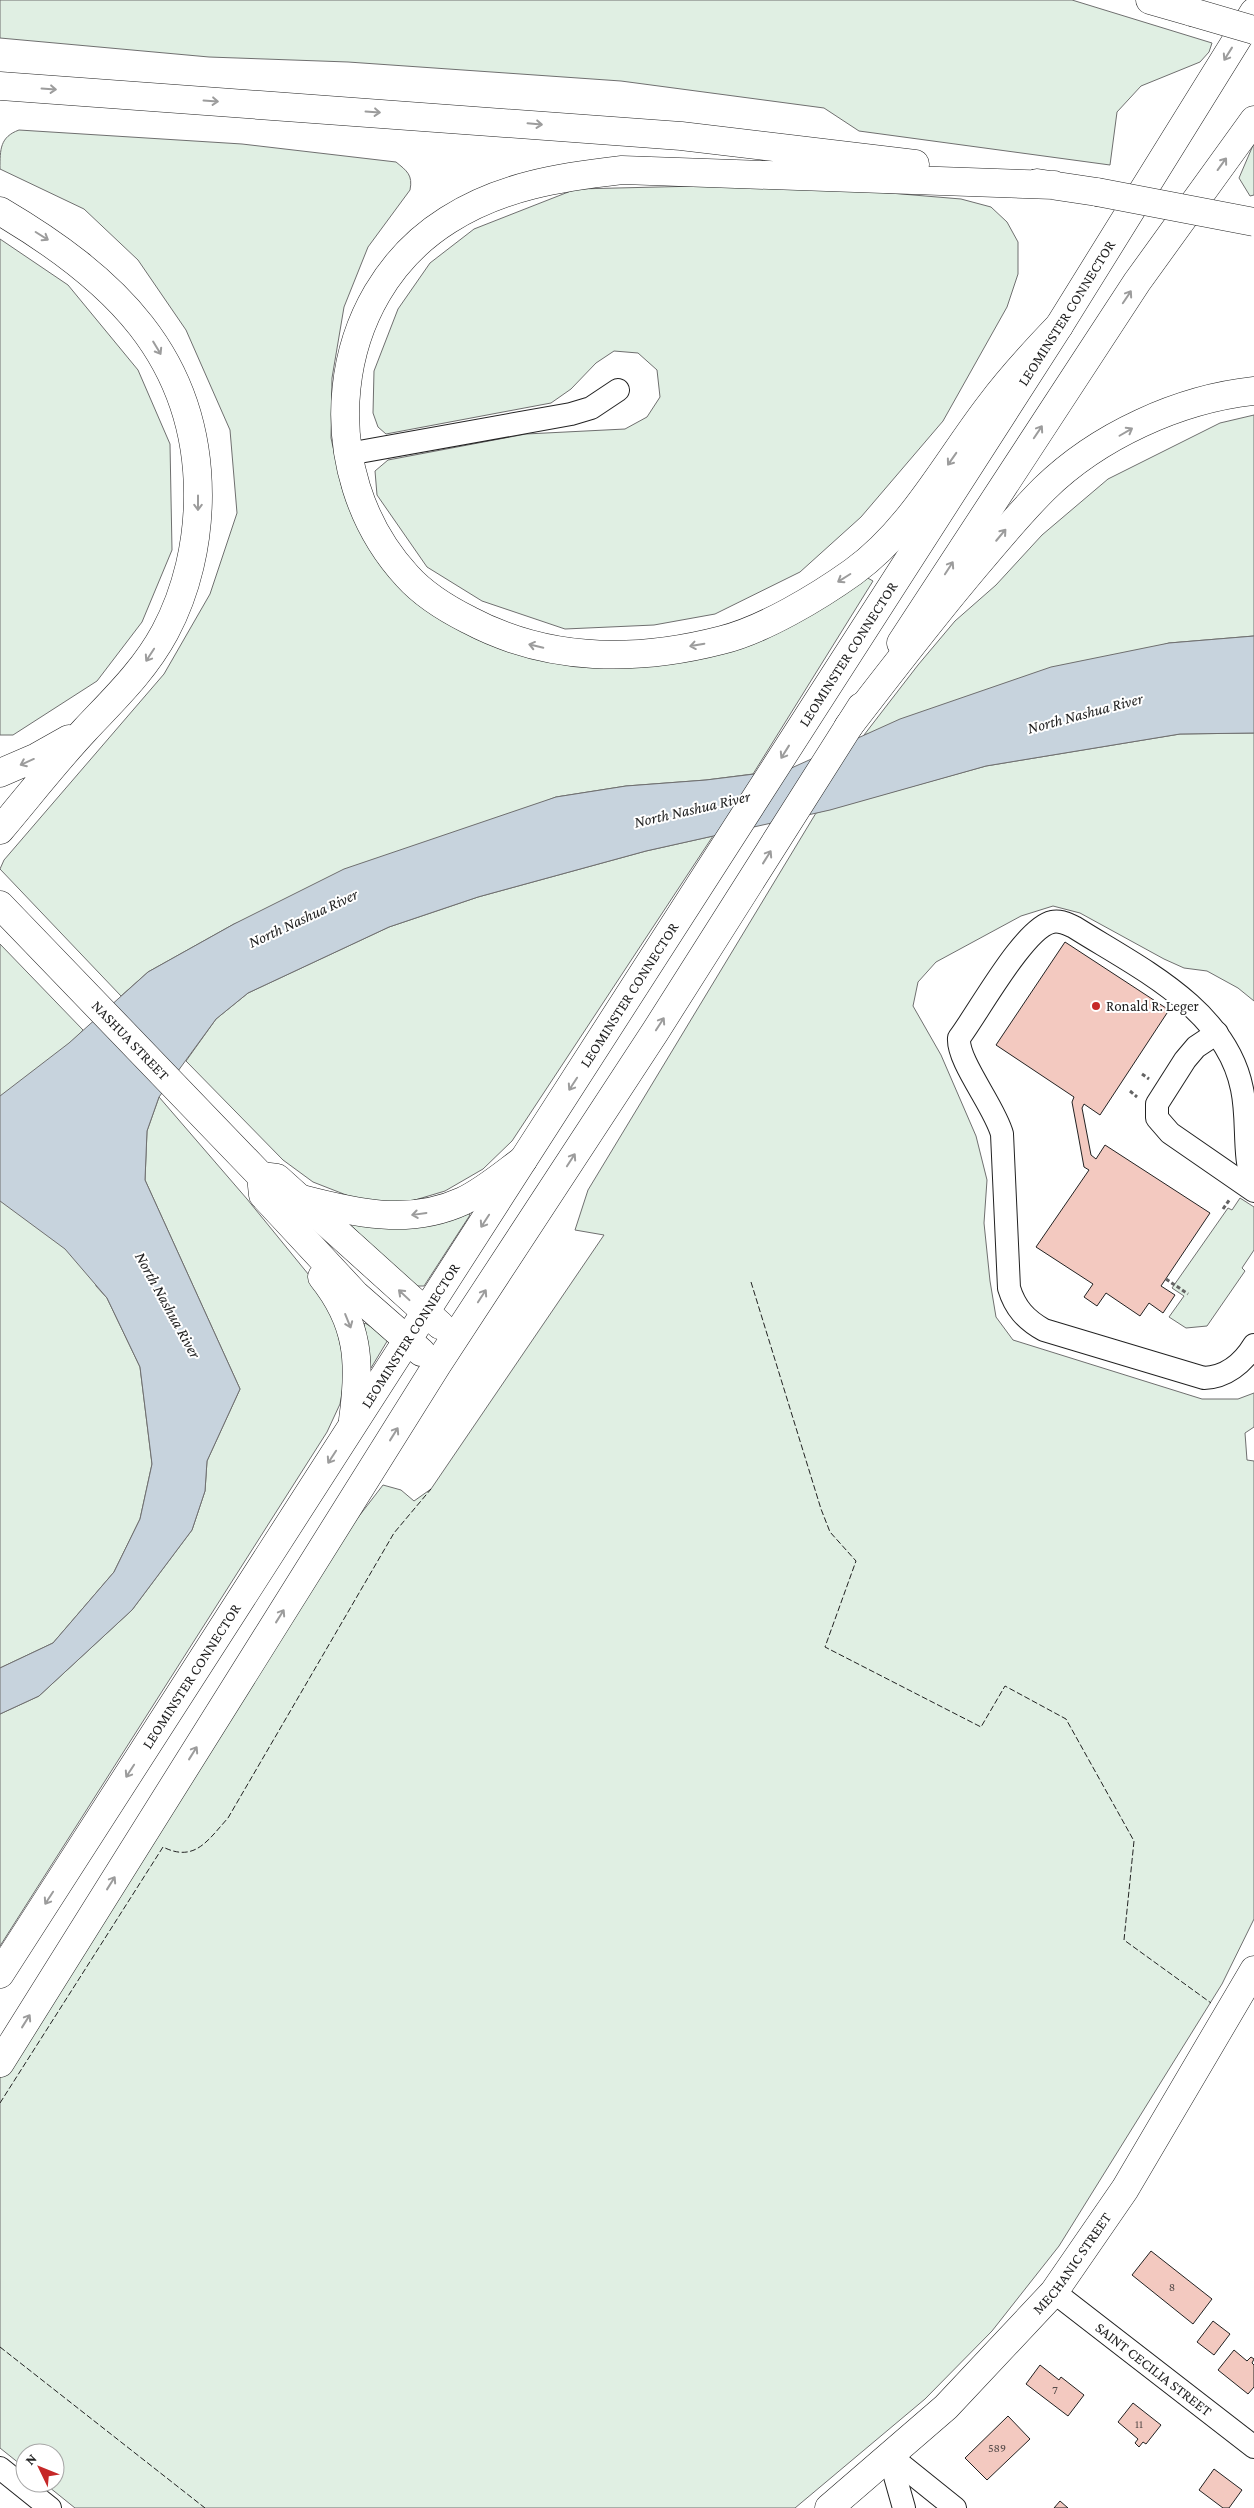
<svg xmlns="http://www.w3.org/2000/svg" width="1254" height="2508" font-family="'Crimson Pro',serif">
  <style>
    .green { fill: #e0efe3; stroke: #6f6f6f }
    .water { fill: #c7d3dd; stroke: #6f6f6f }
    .building { fill: #f3c9c0; stroke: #222 }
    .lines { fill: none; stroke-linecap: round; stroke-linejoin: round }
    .minor-casing { stroke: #222; stroke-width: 24 }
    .major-casing { stroke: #222; stroke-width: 29 }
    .highway-casing { stroke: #222; stroke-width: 29 }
    .path { stroke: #646464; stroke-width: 3; stroke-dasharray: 4 2.5; stroke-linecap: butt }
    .minor { stroke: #fff; stroke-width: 22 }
    .major { stroke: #fff; stroke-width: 28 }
    .highway { stroke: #fff; stroke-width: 28 }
    .highway-bridge-casing { stroke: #222; stroke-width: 29; stroke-linecap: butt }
    .highway-bridge { stroke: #fff; stroke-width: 28 }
    .fence { stroke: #222; stroke-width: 1; stroke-dasharray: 6 2.5; stroke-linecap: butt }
    .oneway { stroke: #9c9c9c }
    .poi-dot { fill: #c62828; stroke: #fff; stroke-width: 2 }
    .labels { text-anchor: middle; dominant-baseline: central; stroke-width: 4; stroke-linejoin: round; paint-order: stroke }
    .number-label { font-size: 12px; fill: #564c4a }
    .street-label { font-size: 15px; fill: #222; stroke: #fff }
    .poi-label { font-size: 15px; fill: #222; stroke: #fff; text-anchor: start }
    .water-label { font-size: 16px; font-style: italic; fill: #222; stroke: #fff }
  </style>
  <rect width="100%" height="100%" fill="#fff"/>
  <path class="green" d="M0,0H1072L1212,43L1209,52L1200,62L1141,86L1117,112L1110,165L859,131L824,108L621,81L348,62L209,57L0,38Z
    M19,130L242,144L396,162C407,171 413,175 410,190L368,247L344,307L332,378L331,438L342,488L363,536L432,611L472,637L526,655L643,662L866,577L873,581L753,774L706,780L626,786L556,797L234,924L148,972L121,996L0,869L4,860L164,674L210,594L237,513L230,430L186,330L138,260L84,209L0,169C0,149 0,137 19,130Z
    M1254,143V195L1250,196L1239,178Z
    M782,184L961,199L991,207L1007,222L1018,242V274L1007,307L943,421L861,517L800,572L715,614L654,625L565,629L482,601L427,567L377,495L375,471L388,460L526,434L625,429L647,417L660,397L657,370L638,353L614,351L596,363L571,389L551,403L386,434L378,427L373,413L374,371L398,309L430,263L474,229L576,189Z
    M0,239L68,285L138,370L170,444L172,550L142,622L97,681L13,735H0Z
    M1254,415V636L1169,643L864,735L918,665L955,621L996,585L1042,535L1108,479L1220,423Z
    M1254,733V1001L1238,988L1207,971L1184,968L1164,959L1080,913L1053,906L1021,916L936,962L918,982L913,1006L941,1055L976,1136L987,1180L984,1223L990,1281L996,1317L1013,1340L1202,1399H1238L1254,1393V1427L1245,1433L1247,1460L1254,1461V1919L1222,1984L1059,2246L992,2331L925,2399L795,2508H75L44,2483H55V2453H25V2468L0,2448V2072L346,1533L383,1485L401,1490L414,1501L431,1489L604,1235L575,1230L588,1190L816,813L986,766L1180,734Z
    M713,836L512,1141L483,1169L445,1191L405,1203L359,1200L313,1182L283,1160L186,1061L216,1019L248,993L389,927L478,897L646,851Z
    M0,944L83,1030L70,1043L96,1286L107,1298L140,1367L152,1464L140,1519L114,1572L53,1643L0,1668Z
    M159,1097L247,1199L322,1291L333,1313L346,1369L340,1404L327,1432L0,1946V1714L39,1696L132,1610L192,1530L205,1491L207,1461L240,1389L145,1180L147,1131Z
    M1240,1198L1254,1207V1250L1242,1268L1245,1271L1207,1326L1186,1328L1169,1317L1184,1296L1172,1288L1228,1208L1232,1210Z
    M466,1210L470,1215L424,1286H415L344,1219Z
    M365,1323L389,1338L371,1368L364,1324Z"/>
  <path class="water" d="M1254,636V733L1180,734L986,766L830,810L646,851L478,897L389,927L248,993L216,1019L159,1097L147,1131L145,1180L240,1389L207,1461L205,1491L192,1530L132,1610L39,1696L0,1714V1668L53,1643L114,1572L140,1519L152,1464L140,1367L107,1298L65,1249L0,1201V1096L69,1043L148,972L234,924L344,869L556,797L626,786L706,780L787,770L900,719L1051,667L1169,643Z"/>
  <path class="building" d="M1065,942L1169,1010L1100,1115L1084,1104L1082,1108L1091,1155L1096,1159L1105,1145L1210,1213L1161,1286L1175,1295L1163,1313L1149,1303L1140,1316L1106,1293L1097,1306L1084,1297L1093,1284L1036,1247L1089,1170L1084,1167L1078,1134L1072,1102L1074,1097L996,1045Z
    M1151,2251L1212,2299L1193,2324L1132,2275Z
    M1213,2321L1230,2334L1214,2355L1197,2342Z
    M1234,2350L1247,2361L1251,2357L1254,2359L1252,2363L1254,2365V2387L1248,2394L1218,2370Z
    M1040,2365L1059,2380L1061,2377L1084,2395L1068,2416L1026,2384Z
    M1133,2403L1161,2425L1146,2444L1143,2442L1139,2447L1135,2443L1138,2439L1118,2422Z
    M1008,2416L1030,2439L987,2480L965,2458Z
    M1214,2469L1242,2490L1229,2508H1223L1199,2490Z
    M1060,2501L1068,2508H1054Z"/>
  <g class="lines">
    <defs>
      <g id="minor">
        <path d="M348,454L571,414L591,408L618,390"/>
        <path d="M1217,1033L1196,1047L1185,1060L1157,1104V1118L1170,1133L1254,1191"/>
        <path d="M1254,1187C1242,1155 1249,1122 1242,1089C1226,1008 1137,967 1074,927C1067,924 1060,920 1052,922C1024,928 978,1013 959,1038C957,1061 995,1107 1002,1134L1009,1288C1015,1308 1026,1320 1044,1330L1204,1378C1226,1377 1243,1363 1254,1345"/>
        <path id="s1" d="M1054,2292L1254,2447"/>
        <path d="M889,2455L955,2508"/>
        <path d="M889,2455L904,2508"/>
        <path d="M0,2468L50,2508"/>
      </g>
      <g id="major">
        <path d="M901,643L1137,282L1254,120"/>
        <path id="s2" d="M0,905L261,1176L263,1195L356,1295L421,1352"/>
        <path d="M261,1176L277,1178L440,1325"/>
        <path d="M322,1277C359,1323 361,1363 353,1420"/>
        <path id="s3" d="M0,1974L1059,326L1254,12"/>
        <path d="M0,2063L437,1365L655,1032L861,707"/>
        <path id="s4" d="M829,2508L946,2407L1054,2292L1125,2189L1254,1970"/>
      </g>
      <path id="highway" d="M1150,0L1192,12
        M0,86L681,136L915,164
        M1037,183L1097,192
        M1054,185L622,170C561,177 501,186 448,220C327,296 312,473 407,576C424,595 447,609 469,620C548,662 637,662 722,640C763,630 818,597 853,572C912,529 946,462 990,405C1011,377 1035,351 1059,326
        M0,211C112,277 198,356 198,495C198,542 187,591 165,632C144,671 114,699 85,730C55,762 28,797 0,830
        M848,727C886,678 924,628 964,580C990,549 1015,518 1044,489C1098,436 1179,399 1254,391
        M0,773L37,757L69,739
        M302,1199C356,1213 409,1226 463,1201C484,1191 504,1174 523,1160"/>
    </defs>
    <use href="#minor" class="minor-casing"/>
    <use href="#major" class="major-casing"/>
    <use href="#highway" class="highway-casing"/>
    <path class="path" d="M1142,1074L1149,1079
      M1130,1091L1137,1097
      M1223,1209L1230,1199
      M1166,1279L1188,1294"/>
    <use href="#minor" class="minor"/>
    <use href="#major" class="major"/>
    <use href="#highway" class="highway"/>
    <defs>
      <path id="highway-bridge" d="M1192,12L1254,30
        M1097,192L1254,222"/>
    </defs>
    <use href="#highway-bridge" class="highway-bridge-casing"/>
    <use href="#highway-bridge" class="highway-bridge"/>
    <path class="fence" d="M751,1282L821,1509L830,1532L856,1561L825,1647L981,1727L1005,1686L1066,1719L1134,1841L1124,1940L1211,2003
      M0,2103L163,1847C195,1863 208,1840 228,1818L394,1533L431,1489
      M0,2347L205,2508"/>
  </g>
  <defs><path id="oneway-shaft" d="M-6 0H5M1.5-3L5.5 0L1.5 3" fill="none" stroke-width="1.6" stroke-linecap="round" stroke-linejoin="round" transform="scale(1.25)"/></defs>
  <g class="oneway">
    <use href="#oneway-shaft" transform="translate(1228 54) rotate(122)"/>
    <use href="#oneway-shaft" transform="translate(49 89) rotate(4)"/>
    <use href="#oneway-shaft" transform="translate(211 101) rotate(4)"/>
    <use href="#oneway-shaft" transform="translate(373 112) rotate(4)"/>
    <use href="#oneway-shaft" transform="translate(535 124) rotate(5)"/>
    <use href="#oneway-shaft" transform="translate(1222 164) rotate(-54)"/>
    <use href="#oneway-shaft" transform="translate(42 236) rotate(32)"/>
    <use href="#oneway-shaft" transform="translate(1127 297) rotate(-56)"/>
    <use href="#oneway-shaft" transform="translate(157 348) rotate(59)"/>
    <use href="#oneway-shaft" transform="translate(1038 432) rotate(-56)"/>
    <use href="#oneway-shaft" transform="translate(1126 432) rotate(-30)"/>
    <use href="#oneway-shaft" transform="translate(952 459) rotate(125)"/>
    <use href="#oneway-shaft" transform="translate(198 503) rotate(90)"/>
    <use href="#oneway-shaft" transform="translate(1001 535) rotate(-50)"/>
    <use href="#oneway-shaft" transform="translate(949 568) rotate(-57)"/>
    <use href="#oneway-shaft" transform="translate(844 578) rotate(148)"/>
    <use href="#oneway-shaft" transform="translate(697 645) rotate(170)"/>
    <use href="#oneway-shaft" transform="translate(536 646) rotate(-167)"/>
    <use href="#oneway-shaft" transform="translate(150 655) rotate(123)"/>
    <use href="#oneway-shaft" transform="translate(785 752) rotate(122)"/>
    <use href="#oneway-shaft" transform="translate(27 762) rotate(156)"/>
    <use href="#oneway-shaft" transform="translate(767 857) rotate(-58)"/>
    <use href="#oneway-shaft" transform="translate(660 1024) rotate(-57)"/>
    <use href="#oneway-shaft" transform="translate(573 1084) rotate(123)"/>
    <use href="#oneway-shaft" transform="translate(571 1160) rotate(-57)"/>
    <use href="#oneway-shaft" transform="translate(419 1214) rotate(172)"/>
    <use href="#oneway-shaft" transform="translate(485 1221) rotate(123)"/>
    <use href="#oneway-shaft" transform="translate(404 1295) rotate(-137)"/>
    <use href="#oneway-shaft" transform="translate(482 1296) rotate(-57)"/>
    <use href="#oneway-shaft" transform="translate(348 1321) rotate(68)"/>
    <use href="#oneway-shaft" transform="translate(394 1434) rotate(-58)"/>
    <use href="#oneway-shaft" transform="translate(332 1457) rotate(123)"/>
    <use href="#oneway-shaft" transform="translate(280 1616) rotate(-58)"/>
    <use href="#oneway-shaft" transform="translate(193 1753) rotate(-58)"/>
    <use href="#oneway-shaft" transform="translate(130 1771) rotate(123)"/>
    <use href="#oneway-shaft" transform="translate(111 1883) rotate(-58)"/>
    <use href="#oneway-shaft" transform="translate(49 1898) rotate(123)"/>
    <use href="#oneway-shaft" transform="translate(26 2021) rotate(-58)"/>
  </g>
  <circle class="poi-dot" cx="1096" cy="1006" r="5"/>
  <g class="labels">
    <g class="number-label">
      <text x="1172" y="2287">8</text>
      <text x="1055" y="2390">7</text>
      <text x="1139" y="2424">11</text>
      <text x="997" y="2448">589</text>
    </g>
    <g class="street-label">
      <text stroke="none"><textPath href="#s3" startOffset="1974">LEOMINSTER CONNECTOR</textPath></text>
      <text stroke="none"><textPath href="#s3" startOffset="1569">LEOMINSTER CONNECTOR</textPath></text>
      <text stroke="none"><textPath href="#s3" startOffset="1164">LEOMINSTER CONNECTOR</textPath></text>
      <text stroke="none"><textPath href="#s2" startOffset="188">NASHUA STREET</textPath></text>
      <text stroke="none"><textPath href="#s3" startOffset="759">LEOMINSTER CONNECTOR</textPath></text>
      <text stroke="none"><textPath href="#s3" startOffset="354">LEOMINSTER CONNECTOR</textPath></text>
      <text stroke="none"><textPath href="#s4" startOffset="346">MECHANIC STREET</textPath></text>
      <text stroke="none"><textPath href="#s1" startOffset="126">SAINT CECILIA STREET</textPath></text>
    </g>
    <g class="poi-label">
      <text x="1106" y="1006">Ronald R. Leger</text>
    </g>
    <g class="water-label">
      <text transform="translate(1085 713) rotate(-15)">North Nashua River</text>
      <text transform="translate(692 809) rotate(-13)">North Nashua River</text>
      <text transform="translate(303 918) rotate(-25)">North Nashua River</text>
      <text transform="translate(168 1305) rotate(61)">North Nashua River</text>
    </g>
  </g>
  <g transform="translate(40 2468) rotate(313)"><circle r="24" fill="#ffffff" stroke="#a7a7a7"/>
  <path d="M0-4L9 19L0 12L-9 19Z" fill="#c62828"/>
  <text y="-8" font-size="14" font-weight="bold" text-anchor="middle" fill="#222222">N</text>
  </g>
</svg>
